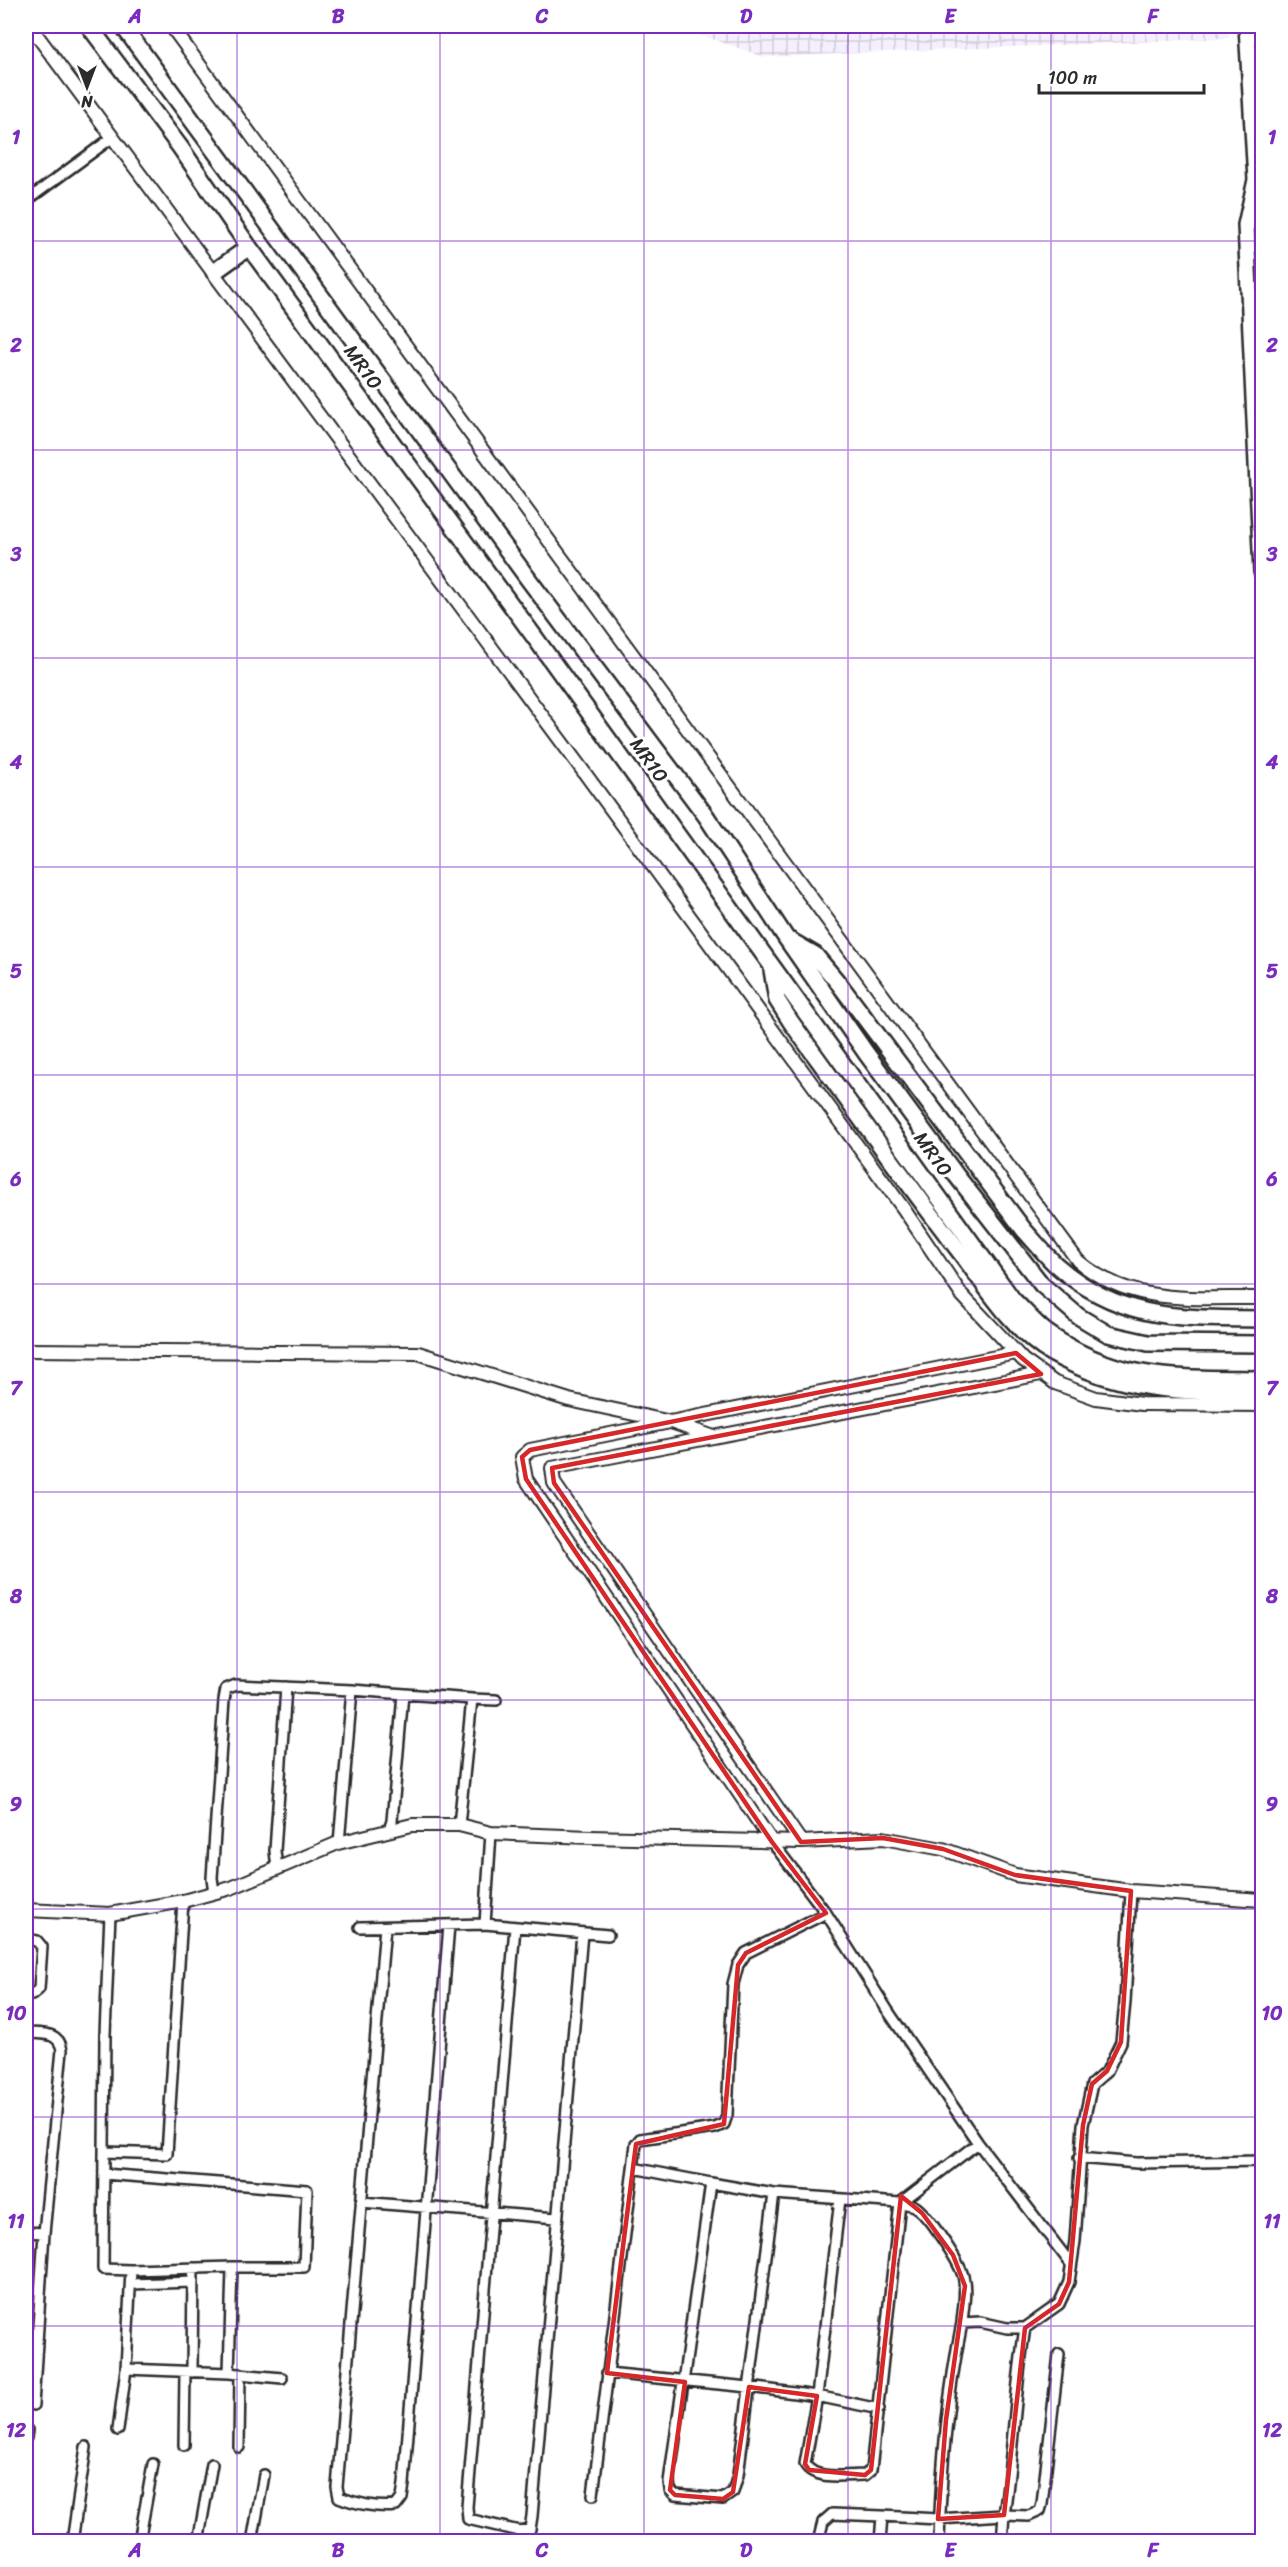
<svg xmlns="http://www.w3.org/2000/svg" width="1288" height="2567" font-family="Sriracha,sans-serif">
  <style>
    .industrial { fill: url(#industrial-grid) }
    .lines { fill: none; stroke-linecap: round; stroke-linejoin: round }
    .minor-casing { stroke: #2b2b2b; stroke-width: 14 }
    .tertiary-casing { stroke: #2b2b2b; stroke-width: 16 }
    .primary-casing { stroke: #2b2b2b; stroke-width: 20 }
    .minor { stroke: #fff; stroke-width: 9 }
    .tertiary { stroke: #fff; stroke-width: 12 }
    .primary { stroke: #fff; stroke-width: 15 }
    .marked { fill: none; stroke: #d62828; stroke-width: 4.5; stroke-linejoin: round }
    .grid { fill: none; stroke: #7b2cbf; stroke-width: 1.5; stroke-opacity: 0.55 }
    .labels { text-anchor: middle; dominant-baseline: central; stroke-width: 6; stroke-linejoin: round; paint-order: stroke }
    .street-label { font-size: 20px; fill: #2b2b2b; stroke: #fff }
    .neatline { fill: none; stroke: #7b2cbf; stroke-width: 2 }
    .grid-label { font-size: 20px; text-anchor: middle; font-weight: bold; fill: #7b2cbf }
  </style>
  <defs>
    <pattern id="industrial-grid" width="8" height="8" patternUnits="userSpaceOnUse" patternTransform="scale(1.5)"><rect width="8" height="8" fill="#f5effe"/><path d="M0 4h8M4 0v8" fill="none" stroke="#d2cdda"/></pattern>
  </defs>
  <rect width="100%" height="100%" fill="#fff"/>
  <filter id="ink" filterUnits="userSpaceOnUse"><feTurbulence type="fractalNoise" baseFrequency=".0167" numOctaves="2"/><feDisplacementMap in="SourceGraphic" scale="12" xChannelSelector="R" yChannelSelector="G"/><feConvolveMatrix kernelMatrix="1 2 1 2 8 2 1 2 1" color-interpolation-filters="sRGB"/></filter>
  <g filter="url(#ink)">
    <path class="industrial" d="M675,26H1228L1229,38L764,57Z"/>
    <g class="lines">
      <defs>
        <path id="minor" d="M26,201L113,137
          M352,1690L472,1699L459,1825
          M472,1699L496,1700
          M389,1830L392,1821L403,1694
          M772,1842L826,1913L888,2011L978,2143L1071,2264
          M277,1868L275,1851L286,1687
          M214,1892L212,1878L224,1700L226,1689L236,1685L352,1690L339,1843
          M110,1914L105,2034L103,2269L131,2270L126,2369L229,2373L282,2378
          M485,1924L491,1833
          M360,1927L485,1924L608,1935
          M385,1927L337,2487L339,2497C356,2504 378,2508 396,2506L402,2498L404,2484L449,1925
          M515,1927L467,2507L468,2519L519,2531L530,2529L532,2516L582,1933
          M26,1939L37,1941L42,1947L39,1989L32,1995H26
          M26,2033C42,2034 59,2031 62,2050L44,2233L33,2405
          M105,2152L167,2154L183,1901
          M1079,2158L1137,2163L1262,2161
          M633,2168L711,2183
          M104,2174L307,2190L304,2267H232
          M774,2194L738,2475L733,2492L723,2499L675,2495L670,2490L669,2482L711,2183L774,2194L900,2203L871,2470L865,2475C847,2475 814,2481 805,2464L817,2396L840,2199
          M361,2202L556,2218
          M900,2203C905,2204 910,2204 914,2206C927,2213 959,2261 963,2276C967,2290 963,2308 962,2323
          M900,2203L978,2143
          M26,2232L44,2233
          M131,2270L232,2267L229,2373
          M131,2284L193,2282
          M192,2372L193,2268
          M607,2373L749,2387L817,2396L879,2409
          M118,2430L126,2369
          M26,2438L27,2430
          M184,2445L185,2372
          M239,2447L240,2374
          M593,2495L636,2144L640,2139L715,2128L724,2124L727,2115L733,1984L738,1965L746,1953L826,1913
          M882,2516L938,2519L1004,2515C1013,2453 1015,2390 1025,2328
          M72,2542L86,2447
          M139,2542L153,2464
          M198,2542L212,2464
          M252,2542L264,2475
          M818,2542L823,2522L832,2514L882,2516L880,2542
          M939,2542C941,2467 947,2396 962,2323L980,2322L1007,2328H1025L1059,2304L1069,2282L1075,2241L1083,2125L1092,2084L1107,2071L1121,2042L1125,2002L1131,1891
          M1002,2542L1004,2515L1029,2516L1040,2511L1042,2504L1059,2354"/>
        <path id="tertiary" d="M30,26L578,764L903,1208L961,1294L1023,1360L1055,1383L1096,1398L1142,1404L1262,1405
          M171,26L1078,1261C1132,1307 1197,1297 1262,1298
          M26,1350L418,1353L569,1400L671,1422L711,1436
          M772,1842L526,1479L522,1457L530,1450L1016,1353
          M801,1842L554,1483L552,1468L1041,1374
          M26,1910L110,1914L183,1901L231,1888L338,1843L412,1825H459L491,1833L590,1837L801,1842L883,1838L943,1849L1015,1875L1131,1891L1262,1900"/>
        <path id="primary" d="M89,26L180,147L249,247L536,639L1013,1300C1024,1310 1034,1323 1046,1332C1116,1383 1181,1378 1262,1379
          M123,26L529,580L706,816L786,938L866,1053L956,1175L1042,1285L1078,1316L1108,1334L1148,1343L1262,1344
          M1247,26L1256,180L1246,225L1262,572
          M214,272L249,247
          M791,941L815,955L840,985L1024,1230C1034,1241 1044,1253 1055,1264C1120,1322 1181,1318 1262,1319
          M772,970L777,1000L791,1022C848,1101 904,1180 963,1256C987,1288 1016,1333 1051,1353C1122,1393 1184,1392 1262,1392"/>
      </defs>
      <use href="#minor" class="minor-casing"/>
      <use href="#tertiary" class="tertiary-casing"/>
      <use href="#primary" class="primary-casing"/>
      <use href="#minor" class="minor"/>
      <use href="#tertiary" class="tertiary"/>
      <use href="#primary" class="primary"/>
    </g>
  </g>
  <path class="marked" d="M1016,1353L1041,1374L552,1468L554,1483L801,1842L883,1838L943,1849L1015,1875L1131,1891L1121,2042L1107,2071L1092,2084L1083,2125L1069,2282L1059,2304L1025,2328L1004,2515L938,2519L946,2420L965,2286L953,2255L922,2213L901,2196L871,2470L865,2475L809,2470L805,2464L817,2396L749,2387L733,2492L723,2499L675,2495L670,2490L685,2382L607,2373L636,2144L724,2124L738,1965L746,1953L826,1913L772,1842L526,1479L522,1457L530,1450Z"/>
  <path class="grid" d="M237,26V2542M440,26V2542M644,26V2542M848,26V2542M1051,26V2542M26,241H1262M26,450H1262M26,658H1262M26,867H1262M26,1075H1262M26,1284H1262M26,1492H1262M26,1700H1262M26,1909H1262M26,2117H1262M26,2326H1262"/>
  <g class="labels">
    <g class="street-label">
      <text transform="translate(363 367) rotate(54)">MR10</text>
      <text transform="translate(649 760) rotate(54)">MR10</text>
      <text transform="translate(933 1154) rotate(54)">MR10</text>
    </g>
  </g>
  <rect width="1288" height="2567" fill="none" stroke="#fff" stroke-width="66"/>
  <g transform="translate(87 87) rotate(180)" stroke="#ffffff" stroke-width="4.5" paint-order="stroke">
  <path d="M0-4.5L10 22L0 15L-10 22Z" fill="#2b2b2b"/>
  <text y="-9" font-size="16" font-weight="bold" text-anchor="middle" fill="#2b2b2b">N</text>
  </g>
  <path d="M1039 84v9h165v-9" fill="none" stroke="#2b2b2b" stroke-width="3"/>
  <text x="1048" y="84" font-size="18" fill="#2b2b2b" stroke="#ffffff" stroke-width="4.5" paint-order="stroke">100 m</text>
  <rect x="33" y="33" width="1222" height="2501" class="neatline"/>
  <g class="grid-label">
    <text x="135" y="23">A</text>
    <text x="338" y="23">B</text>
    <text x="542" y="23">C</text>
    <text x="746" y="23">D</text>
    <text x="950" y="23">E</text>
    <text x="1153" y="23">F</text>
    <text x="16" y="144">1</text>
    <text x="1272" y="144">1</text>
    <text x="16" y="352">2</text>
    <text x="1272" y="352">2</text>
    <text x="16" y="561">3</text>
    <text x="1272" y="561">3</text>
    <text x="16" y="769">4</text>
    <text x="1272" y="769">4</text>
    <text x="16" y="978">5</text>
    <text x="1272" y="978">5</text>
    <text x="16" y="1186">6</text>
    <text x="1272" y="1186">6</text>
    <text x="16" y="1395">7</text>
    <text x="1272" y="1395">7</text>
    <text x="16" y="1603">8</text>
    <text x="1272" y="1603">8</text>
    <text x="16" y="1811">9</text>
    <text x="1272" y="1811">9</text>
    <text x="16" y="2020">10</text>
    <text x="1272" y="2020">10</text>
    <text x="16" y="2228">11</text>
    <text x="1272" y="2228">11</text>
    <text x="16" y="2437">12</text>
    <text x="1272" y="2437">12</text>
    <text x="135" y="2557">A</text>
    <text x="338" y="2557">B</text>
    <text x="542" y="2557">C</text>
    <text x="746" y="2557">D</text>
    <text x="950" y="2557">E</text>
    <text x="1153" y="2557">F</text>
  </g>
</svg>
